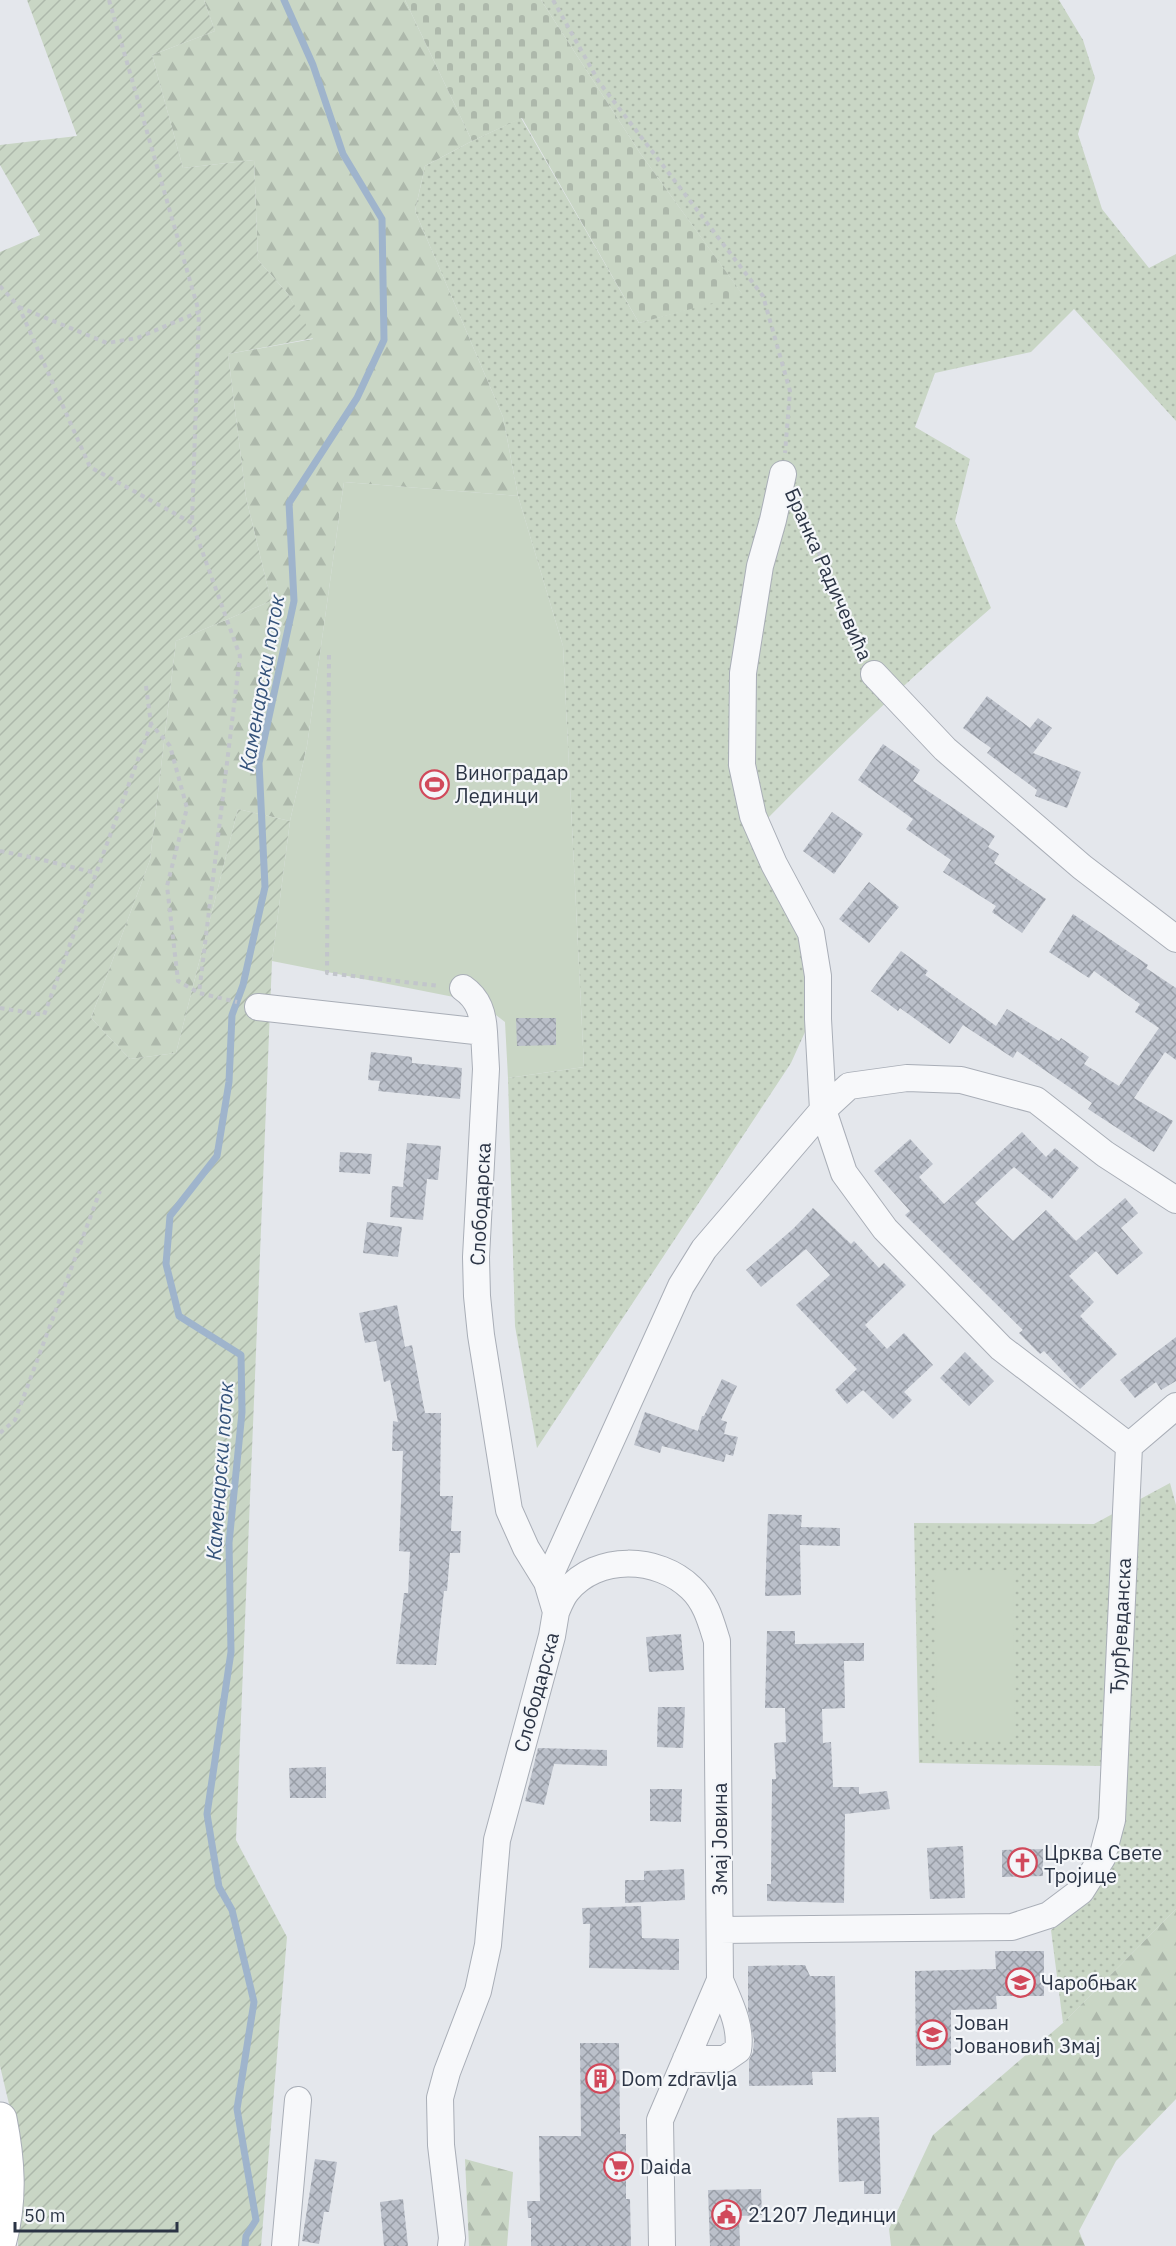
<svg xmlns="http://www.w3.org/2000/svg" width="1176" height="2246" font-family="'IBM Plex Sans',sans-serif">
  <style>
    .grass { fill: url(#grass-dots) }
    .forest { fill: url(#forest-firs) }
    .cemetery { fill: url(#cemetery-stones) }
    .garden { fill: url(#garden-furrows) }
    .pitch { fill: #c9d6c5 }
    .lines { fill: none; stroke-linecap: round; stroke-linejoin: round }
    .stream { stroke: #9fb4cc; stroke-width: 7 }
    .building { fill: url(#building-cross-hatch) }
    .street-casing { stroke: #a9aeb7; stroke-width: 28 }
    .secondary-casing { stroke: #a9aeb7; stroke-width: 35 }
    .path { stroke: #c2c5cb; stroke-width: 4; stroke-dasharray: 4.5 4.5; stroke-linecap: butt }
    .street { stroke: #f7f8fa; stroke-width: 26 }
    .secondary { stroke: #fff; stroke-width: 33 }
    .labels { text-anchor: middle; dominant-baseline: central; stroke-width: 4.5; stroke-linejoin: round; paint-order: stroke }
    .street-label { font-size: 20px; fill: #2b3445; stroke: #f4f6f9 }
    .poi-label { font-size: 20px; fill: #2b3445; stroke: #f4f6f9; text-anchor: start }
    .water-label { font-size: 21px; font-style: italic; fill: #34527a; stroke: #f4f6f9 }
  </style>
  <defs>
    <pattern id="grass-dots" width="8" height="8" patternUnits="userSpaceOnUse" patternTransform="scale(1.5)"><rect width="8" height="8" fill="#c9d6c5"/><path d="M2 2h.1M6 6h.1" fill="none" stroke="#adb8ab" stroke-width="1.8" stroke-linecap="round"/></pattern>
    <pattern id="forest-firs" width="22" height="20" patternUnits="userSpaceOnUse" patternTransform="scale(1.5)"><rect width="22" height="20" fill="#c9d6c5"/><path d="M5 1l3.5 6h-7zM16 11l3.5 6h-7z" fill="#adb8ab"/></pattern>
    <pattern id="cemetery-stones" width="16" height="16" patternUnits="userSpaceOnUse" patternTransform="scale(1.5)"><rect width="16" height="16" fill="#c9d6c5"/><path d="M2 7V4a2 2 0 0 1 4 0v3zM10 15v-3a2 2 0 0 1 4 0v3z" fill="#adb8ab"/></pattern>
    <pattern id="garden-furrows" width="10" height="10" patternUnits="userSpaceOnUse" patternTransform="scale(1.5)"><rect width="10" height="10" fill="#c9d6c5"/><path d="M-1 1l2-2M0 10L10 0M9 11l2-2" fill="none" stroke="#adb8ab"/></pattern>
    <pattern id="building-cross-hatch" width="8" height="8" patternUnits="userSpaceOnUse" patternTransform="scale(1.5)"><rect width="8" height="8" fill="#bbc0ca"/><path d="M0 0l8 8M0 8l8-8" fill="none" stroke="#989da6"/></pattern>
  </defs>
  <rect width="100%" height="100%" fill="#e4e7ec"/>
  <path class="grass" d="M541,0H1059L1083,40L1095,78L1078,134L1102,209L1149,268L1176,254V421L1074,309L1031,352L935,373L915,427L970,459L955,521L991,608C911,677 836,749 762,824L824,990L791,1063L537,1448L515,1326L508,1078L584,1067L563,646L518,496L503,417L415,211L425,166L472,141L521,118L639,323L742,294L640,153Z
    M1170,1483L1176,1505V1909L1063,2023L1051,1930L1093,1899L1101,1766L919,1763L914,1523L1094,1524Z"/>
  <path class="forest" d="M204,0H405L472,141L425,166L415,211L503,417L518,496L344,482L307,746L290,821L238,809L176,1053L130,1059L91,1018L150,860L176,641L271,601L246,497L228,354L313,339L288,294L258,260L254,160L183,168L152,55L215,31Z
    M1176,1909V2099L1116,2161L1079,2231L1085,2246H891L889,2229L933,2135L1063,2023Z
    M465,2159L513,2172L507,2246H469Z"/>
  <path class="cemetery" d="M405,0H541L640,153L743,295L639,323L522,118L472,141Z"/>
  <path class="garden" d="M27,0H204L215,31L152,55L183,168L254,160L258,260L288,294L314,338L228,354L246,497L271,601L176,641L150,860L91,1018L130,1059L176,1053L238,809L290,821L272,961L236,1840L287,1937L261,2246H18L17,2138L0,2066V252L40,235L0,165V145L77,136Z"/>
  <path class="pitch" d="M344,482L518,496L563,646L584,1067L508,1078L505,1022L479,1002L272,961L290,821L307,746Z
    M1013,1570L1015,1741H937L935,1571Z"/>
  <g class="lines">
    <path class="stream" d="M245,2246L246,2236L256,2220L237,2109L254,2002L232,1910L219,1887L207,1814L231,1652L229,1543L242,1412L241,1355L179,1316L166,1264L170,1216L217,1156L229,1082L232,1015L243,985L265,887L259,763L294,601L289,503L357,398L384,340L382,219L343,154L313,65L284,0"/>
  </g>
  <path class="building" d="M987,696L1030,728L1038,718L1052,728L1033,753L1081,772L1067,808L1035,796L1037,790L987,753L991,748L963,728Z
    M883,744L920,770L913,781L995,836L988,847L999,854L994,863L1046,899L1022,933L992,912L996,906L943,872L951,860L906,829L913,819L858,780Z
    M832,812L863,834L834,874L803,851Z
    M869,882L899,907L869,943L839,919Z
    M1073,914L1148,965L1146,968L1176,988V1060L1165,1052L1134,1098L1173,1121L1154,1152L1088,1109L1092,1103L1017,1051L1013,1058L963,1025L950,1044L900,1008L898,1011L871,991L901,951L928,971L925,975L996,1026L1007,1009L1059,1041L1061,1038L1089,1057L1084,1064L1119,1086L1159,1028L1135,1012L1140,1004L1094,971L1089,978L1049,952Z
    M516,1018H556V1045L517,1046Z
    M371,1052L412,1057V1063L462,1068L460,1099L378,1091L380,1081L368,1080Z
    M1022,1132L1046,1157L1055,1148L1079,1168L1052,1199L1014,1167L975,1203L1013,1241L1046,1210L1076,1241L1125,1198L1138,1213L1121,1228L1143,1253L1117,1275L1096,1251L1069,1276L1094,1302L1080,1316L1117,1354L1080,1389L1044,1351L1040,1354L1019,1333L1023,1330L905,1215L910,1211L874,1171L910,1139L933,1164L919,1177L944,1204Z
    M407,1143L441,1146L438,1180L427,1179L423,1220L390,1217L392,1186L403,1187Z
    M340,1152L372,1154L370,1174L339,1172Z
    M813,1208L851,1244L854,1241L879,1268L884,1263L906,1285L865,1325L887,1349L904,1333L933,1365L904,1392L912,1400L893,1419L863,1390L847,1404L835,1390L857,1369L796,1305L830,1275L806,1249L761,1287L746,1270L794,1228Z
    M367,1222L402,1227L398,1257L363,1253Z
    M397,1305L405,1347L412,1345L425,1413H441L440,1496H453L451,1531H461L460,1553H450L447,1591H444L436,1665L396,1664L404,1593H408L410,1552L399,1551L403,1451H392L393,1421L398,1422L390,1380L384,1382L376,1341L365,1343L359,1313Z
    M1176,1337V1381L1161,1390L1156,1382L1135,1398L1120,1380Z
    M965,1352L994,1381L969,1406L940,1378Z
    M722,1379L737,1386L721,1420L727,1422L724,1434L738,1437L733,1456L726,1454L724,1462L662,1446L660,1453L634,1445L645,1412L698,1431L702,1416H704Z
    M768,1514L802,1515L801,1527L840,1528V1546L800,1545L801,1595L765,1596Z
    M767,1631H795V1644L864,1643V1661H844L845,1708L822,1709L823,1743L831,1742L833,1787H859V1794L887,1791L890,1809L845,1814L844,1903L767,1901V1884H771L772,1779H776L774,1743L786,1742L785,1708H765Z
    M681,1634L684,1670L649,1672L646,1637Z
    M658,1707H685L683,1748L657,1747Z
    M538,1748L607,1750V1766L554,1764L544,1805L525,1801Z
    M326,1767V1798H290L289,1768Z
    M650,1789H682L681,1822L650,1821Z
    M963,1846L965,1898L930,1899L927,1848Z
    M1043,1849V1876L1002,1877V1850Z
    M684,1869L685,1900L625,1903V1880H644V1871Z
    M641,1906L642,1938L679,1939V1970L589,1968L590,1924H583L582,1908Z
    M995,1951H1044V1996H996L997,2009L951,2010V2065L916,2066L915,1971L996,1969Z
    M805,1965L810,1976H835L836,2072H812L813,2085L749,2086V2060L753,2052L754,2040L748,2010V1966Z
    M580,2043H619L620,2134H626V2199H630L631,2246H531V2218H528L527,2201H540L539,2136H581Z
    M879,2117L881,2194H864V2181L839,2182L837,2118Z
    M315,2159L337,2162L329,2212H324L319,2244L302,2241Z
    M761,2189L762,2215L739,2216L740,2246H710L708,2190Z
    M403,2199L408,2246H384L380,2202Z"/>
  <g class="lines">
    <defs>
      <path id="street" d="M783,474L773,520L760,566L743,673L742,765L753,816L774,864L811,933L818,976V1019L823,1110L849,1086L907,1078L961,1080L1036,1100L1105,1154L1176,1200
        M874,674L945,749L1082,867L1176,939
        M463,988C479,999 483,1014 484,1032
        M258,1007L484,1032L486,1069L476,1257L477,1296L481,1335L509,1510L526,1548L547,1582L556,1612L552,1636L497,1840L488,1945L478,1991L447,2072L440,2098L441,2145L452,2238L451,2246
        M823,1110L844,1173L885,1229L1001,1348L1129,1446
        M1129,1446L1176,1406
        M547,1582L681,1286L704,1249L823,1110
        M556,1612C559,1605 562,1597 567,1591C597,1554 658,1556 691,1588C706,1602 711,1622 717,1641L720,1980L660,2120L662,2246
        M720,1930L1012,1927L1049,1915L1081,1891L1102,1858L1112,1820L1129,1446
        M686,2059H725L738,2050C742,2026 729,2002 720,1980
        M285,2246L298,2100"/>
      <path id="secondary" d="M0,2119C8,2159 11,2199 0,2240"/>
    </defs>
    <use href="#street" class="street-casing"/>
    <use href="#secondary" class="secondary-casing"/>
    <path class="path" d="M109,0L199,312
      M553,0L599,82L763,296L790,391L785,453
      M0,286L19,307L90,467L192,523L240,656L199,993
      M19,307L107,343L137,338L199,312L192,523
      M800,511L865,654
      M329,655L327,973L440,986
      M146,686L151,724L170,746L187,808L167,886L178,981L199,993L237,1002
      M0,851L35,858L96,873
      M0,1008L44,1015L151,724
      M0,1433L15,1420L100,1191"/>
    <use href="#street" class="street"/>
    <use href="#secondary" class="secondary"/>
  </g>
  <defs>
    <symbol id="stadium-ring" viewBox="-11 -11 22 22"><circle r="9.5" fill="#f4f6f9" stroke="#d1495b" stroke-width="1.5"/><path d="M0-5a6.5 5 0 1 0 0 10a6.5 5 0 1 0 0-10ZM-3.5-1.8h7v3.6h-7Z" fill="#d1495b"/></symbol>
    <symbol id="church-ring" viewBox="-11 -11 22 22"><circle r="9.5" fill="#f4f6f9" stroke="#d1495b" stroke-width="1.5"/><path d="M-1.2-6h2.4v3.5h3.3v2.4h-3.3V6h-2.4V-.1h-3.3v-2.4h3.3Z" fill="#d1495b"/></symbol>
    <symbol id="school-ring" viewBox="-11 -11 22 22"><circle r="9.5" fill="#f4f6f9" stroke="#d1495b" stroke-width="1.5"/><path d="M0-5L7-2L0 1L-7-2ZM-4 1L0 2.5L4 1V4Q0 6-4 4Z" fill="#d1495b"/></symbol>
    <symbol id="building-ring" viewBox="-11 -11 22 22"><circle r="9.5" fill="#f4f6f9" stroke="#d1495b" stroke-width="1.5"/><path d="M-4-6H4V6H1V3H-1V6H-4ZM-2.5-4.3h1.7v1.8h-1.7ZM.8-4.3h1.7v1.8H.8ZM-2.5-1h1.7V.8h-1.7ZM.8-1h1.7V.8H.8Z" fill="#d1495b"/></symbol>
    <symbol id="supermarket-ring" viewBox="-11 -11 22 22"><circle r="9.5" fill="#f4f6f9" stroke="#d1495b" stroke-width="1.5"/><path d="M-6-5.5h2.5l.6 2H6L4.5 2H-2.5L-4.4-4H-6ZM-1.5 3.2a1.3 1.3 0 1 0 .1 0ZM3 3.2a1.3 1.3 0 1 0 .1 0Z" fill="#d1495b"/></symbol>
    <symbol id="civic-ring" viewBox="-11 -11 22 22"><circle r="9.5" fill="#f4f6f9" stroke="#d1495b" stroke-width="1.5"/><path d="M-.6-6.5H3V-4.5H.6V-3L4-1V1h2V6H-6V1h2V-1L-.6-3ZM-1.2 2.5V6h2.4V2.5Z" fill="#d1495b"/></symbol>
  </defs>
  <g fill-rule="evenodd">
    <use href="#stadium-ring" x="418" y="768" width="33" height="33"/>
    <use href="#church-ring" x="1006" y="1846" width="33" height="33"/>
    <use href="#school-ring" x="1004" y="1966" width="33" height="33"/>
    <use href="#school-ring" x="916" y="2018" width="33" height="33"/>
    <use href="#building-ring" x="584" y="2062" width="33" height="33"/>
    <use href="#supermarket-ring" x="602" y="2150" width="33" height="33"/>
    <use href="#civic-ring" x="710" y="2198" width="33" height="33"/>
  </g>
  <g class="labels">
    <g class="street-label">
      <text transform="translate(829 574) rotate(66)">Бранка Радичевића</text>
      <text transform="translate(480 1204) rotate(-87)">Слободарска</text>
      <text transform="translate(1120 1626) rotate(-87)">Ђурђевданска</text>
      <text transform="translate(536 1692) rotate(-75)">Слободарска</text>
      <text transform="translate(719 1839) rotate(-90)">Змај Јовина</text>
    </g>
    <g class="poi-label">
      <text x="455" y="772">Виноградар<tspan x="455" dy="23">Лединци</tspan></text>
      <text x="1044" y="1852">Црква Свете<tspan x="1044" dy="23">Тројице</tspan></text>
      <text x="1041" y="1982">Чаробњак</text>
      <text x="954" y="2022">Јован<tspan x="954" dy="23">Јовановић Змај</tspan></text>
      <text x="621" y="2078">Dom zdravlja</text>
      <text x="640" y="2166">Daida</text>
      <text x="748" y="2214">21207 Лединци</text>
    </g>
    <g class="water-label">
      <text transform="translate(261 683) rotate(-80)">Каменарски поток</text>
      <text transform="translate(219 1471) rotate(-86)">Каменарски поток</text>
    </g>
  </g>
  <path d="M15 2222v9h162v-9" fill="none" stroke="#2b3445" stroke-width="3"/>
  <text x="24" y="2222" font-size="18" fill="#2b3445" stroke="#f4f6f9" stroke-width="4.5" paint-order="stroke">50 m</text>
</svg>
